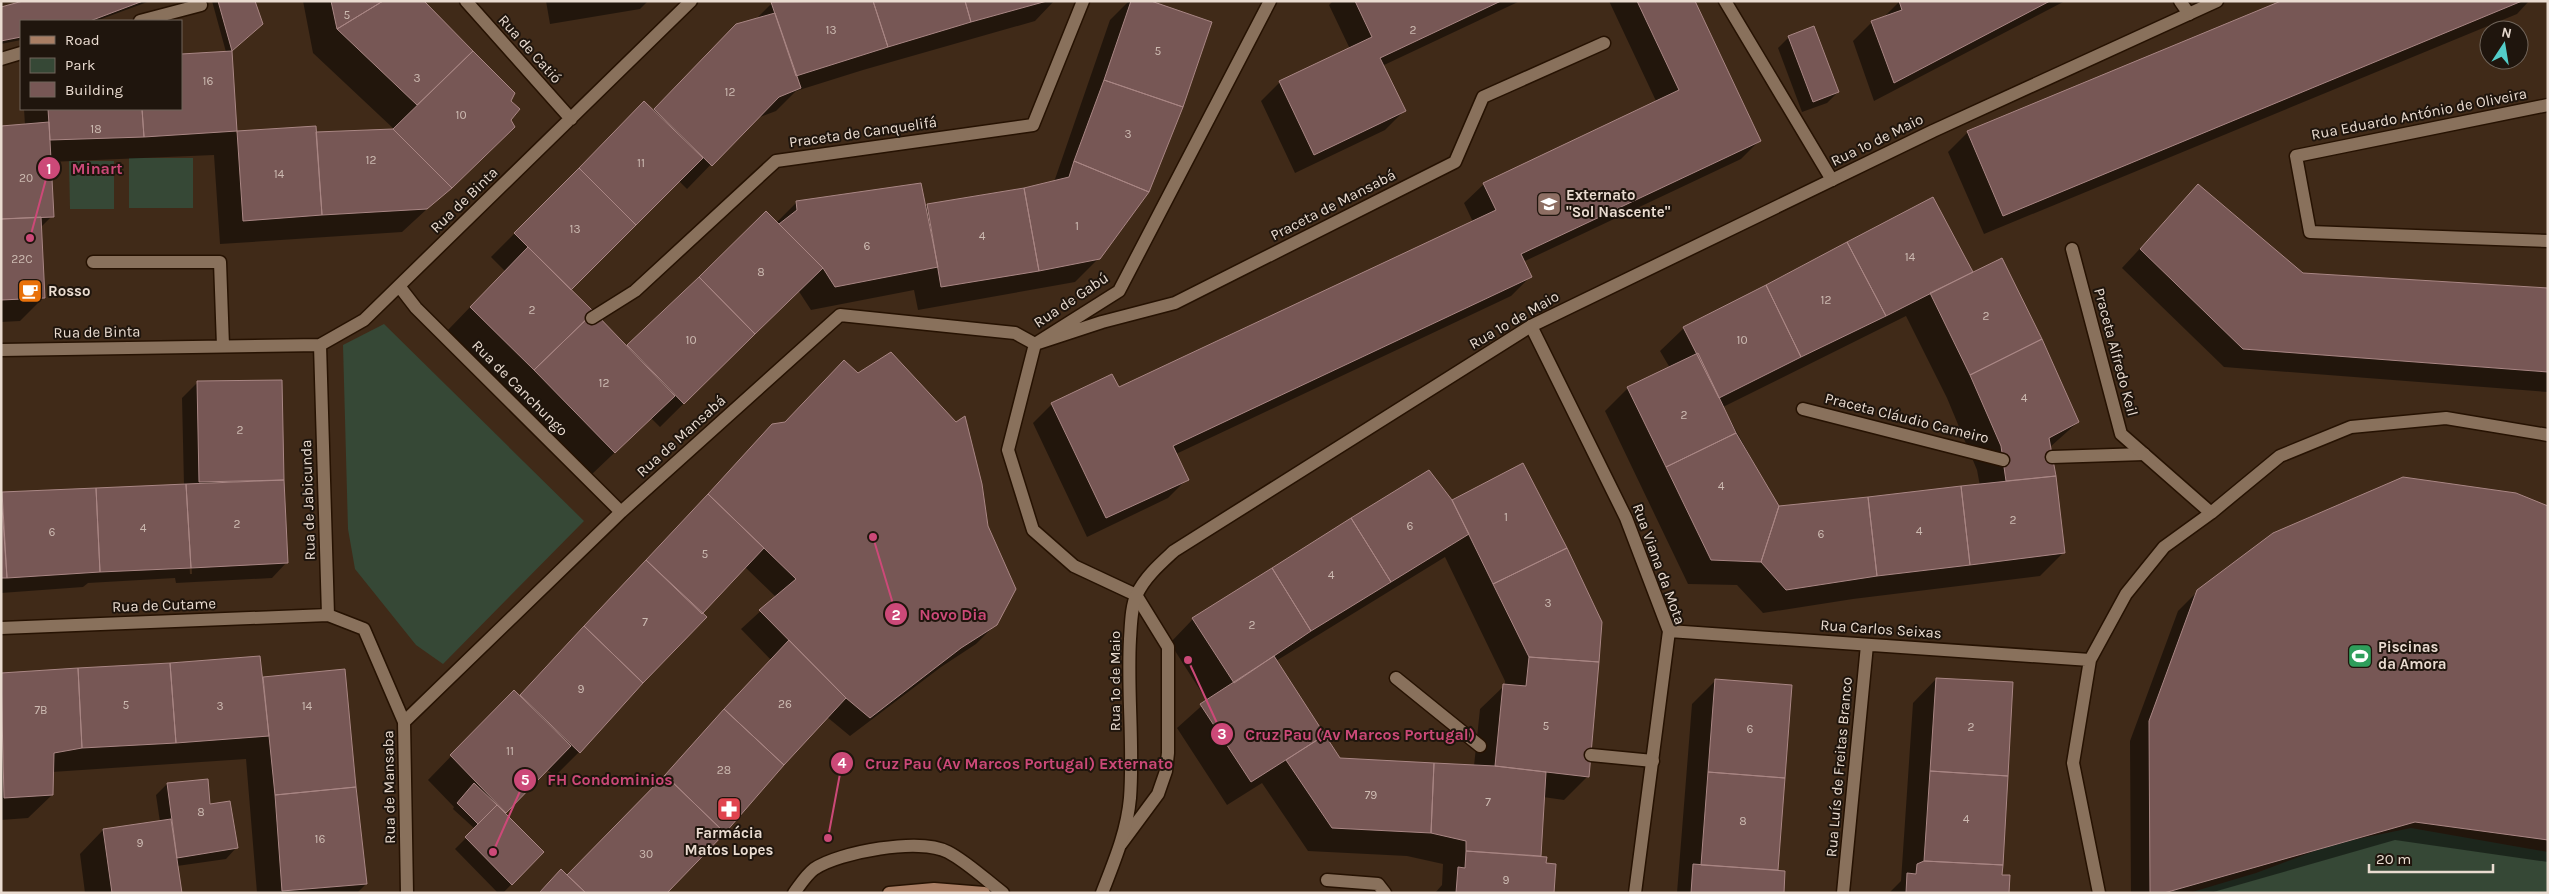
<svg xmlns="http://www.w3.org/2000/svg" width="2549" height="894" font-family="Karla,sans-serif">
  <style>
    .green { fill: #364836 }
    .shadow { fill: #0007; fill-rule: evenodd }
    .building { fill: #775755; stroke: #a98684 }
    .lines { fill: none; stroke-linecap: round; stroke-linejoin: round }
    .service-casing { stroke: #261202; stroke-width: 15 }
    .minor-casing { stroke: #261202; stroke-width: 15 }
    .tertiary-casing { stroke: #261202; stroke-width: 15 }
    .secondary-casing { stroke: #261202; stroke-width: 15 }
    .service { stroke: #89715c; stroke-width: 12 }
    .minor { stroke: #89715c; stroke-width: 12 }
    .tertiary { stroke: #89715c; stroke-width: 12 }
    .secondary { stroke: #a97e64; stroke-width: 12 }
    .labels { text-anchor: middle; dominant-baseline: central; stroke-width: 4; stroke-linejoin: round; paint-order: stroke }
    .number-label { font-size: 12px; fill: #cdbbb2 }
    .street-label { font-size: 15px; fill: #eadcd1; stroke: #1f150d }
    .poi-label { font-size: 15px; font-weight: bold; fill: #eadcd1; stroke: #1f150d; text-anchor: start }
    .leader { fill: none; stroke: #cc4978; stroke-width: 2 }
    .callout-dot { fill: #cc4978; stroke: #1f150d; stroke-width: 2 }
    .mark-label { font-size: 15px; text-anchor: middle; font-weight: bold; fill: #fff }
    .callout-label { font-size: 16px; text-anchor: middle; font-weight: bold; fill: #cc4978; stroke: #1f150d; stroke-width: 4; stroke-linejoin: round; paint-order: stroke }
  </style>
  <rect width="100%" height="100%" fill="#402a18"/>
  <path class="green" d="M129,158H193V208H129Z
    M69,161H114V209H70Z
    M384,324L584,521L443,664L416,645L355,569L348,529L343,345Z
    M2411,828L2548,852V893H2189L2256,873L2333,844Z"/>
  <path class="shadow" d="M28,1H150L96,21H21V40L1,44V9Z
    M212,1H254L256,29L231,51L236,133L314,127L315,133L395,130L313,53L303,1H422L513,94L509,101V120L490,151L402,232L220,244L214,155L49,162L52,216L40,228L43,298L20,321L1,322V127L25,125L24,109H181L226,52Z
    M546,1H648L640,9L550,24Z
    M778,1H1054L1035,21L863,70L796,91L776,111L755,119L687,189L679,181L569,290L626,347L766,213L776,223L797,202L920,185L926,206L1054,182L1110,20L1129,1H1147L1099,258L1075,282L918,310L914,290L811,310L798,290L660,427L651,418L590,476L447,331L505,271L491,257L644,103L653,110L713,49L755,20L772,3Z
    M1333,1H1520L1382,66L1404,111L1385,130L1295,173L1261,101L1280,82L1350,49L1329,5Z
    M1609,1H1694L1760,140L1741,159L1523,262L1530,277L1511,296L1176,454L1187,479L1168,498L1087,537L1033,423L1052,404L1118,389L1473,222L1464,203L1484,184L1656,101Z
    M1900,1H2065L1874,101L1853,41L1872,22L1883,18Z
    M2284,1H2529L2517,14L1984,234L1948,152L1968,132Z
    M1789,37L1838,92L1827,103L1802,112L1778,48Z
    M2198,186L2302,274L2548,289V392L2224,367L2122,268Z
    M1932,198L1973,274L2078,422L2049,448L2063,553L2040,576L1853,599L1763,613L1737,585L1688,584L1605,411L1628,388L1670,368L1660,351L1684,328ZM1906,316L1947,398L1977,470L1980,486L1778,507L1723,407Z
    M280,381L287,562L272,578L176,583L175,578L88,583L83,587L1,593V493L184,486L182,398L198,382ZM186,498H188L192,574H190Z
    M773,425L996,624L976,644L941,667L850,736L827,717L665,893H538L561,871L567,877L642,801L771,660L741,629L776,597L745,567L700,614L705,617L579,752L555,776L546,769L503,813L542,852L503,893H498L455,849L475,829L453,809L454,807L428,780L491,715L519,696Z
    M1523,465L1588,776L1564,800L1543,797L1540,857L1545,865L1553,893H1435L1442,885L1443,864L1407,856L1308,851L1262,783L1227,805L1177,728L1207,701L1170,643L1193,619L1451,502ZM1445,557L1505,681V685L1480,709L1474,766L1339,759L1276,661Z
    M2548,507V862L2395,840L2210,893H2131L2130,741L2178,611L2198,591Z
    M259,657L262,678L344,671L366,884L357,893H257L246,759L52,772V795L28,818L1,820V674Z
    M1936,679L2001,876L2008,893H1889L1901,881L1913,703Z
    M1715,681L1777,870L1775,872L1782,893H1677L1692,704Z
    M207,780L208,806L236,848L226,859L177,866L181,893H85L80,854L103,830L160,822L156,795L167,784Z"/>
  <path class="building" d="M23,1H143L90,21H21V37L1,41V7Z
    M218,1H255L263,24L232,51Z
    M331,1H383L337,29Z
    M383,1H424L473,51L417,105L337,29Z
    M873,1H965L971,22L888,47Z
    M873,1L888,47L796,76L771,2Z
    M965,1H1047L971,22Z
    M1131,1H1151L1212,22L1183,107L1104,80Z
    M1355,1H1501L1380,58L1406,111L1314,155L1279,81L1372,37Z
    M1637,1H1695L1761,141L1521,254L1532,277L1173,446L1189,480L1106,518L1051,403L1112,374L1119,387L1496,210L1483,183L1679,90Z
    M1899,1H2050L1894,83L1871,21L1902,10Z
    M2281,1H2522L2003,216L1967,131Z
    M775,13L801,88L779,97L712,166L654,109L736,24Z
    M1814,26L1839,92L1813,102L1788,36Z
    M232,51L237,131L144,137L142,109H181V54Z
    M473,51L515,93L511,101L520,109L511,120L515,127L452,188L393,129Z
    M1104,80L1183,107L1149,192L1074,161Z
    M644,101L703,158L636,225L579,168Z
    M48,109H142L144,137L50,140Z
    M49,122L54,217L1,219V126Z
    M316,126L322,215L243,221L237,131Z
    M393,129L452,188L427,209L322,215L316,132Z
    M1074,161L1149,192L1100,259L1039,271L1024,188L1069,177Z
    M579,168L636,225L571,290L514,233Z
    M921,183L938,267L835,287L823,268L779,224L797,210L796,201Z
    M2198,184L2303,273L2548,288V372L2243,349L2140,249Z
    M1024,188L1039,271L941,287L927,204Z
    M1933,197L1973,272L1886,316L1847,242Z
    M766,211L823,268L755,334L699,277Z
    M41,217L45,298L1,300V219Z
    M1847,242L1886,316L1801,357L1766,285Z
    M528,247L594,312L534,370L470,307Z
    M2002,258L2042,339L1970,375L1930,293Z
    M699,277L755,334L684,404L627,345Z
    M1766,285L1801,357L1719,398L1683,327Z
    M594,312L675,396L615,453L534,370Z
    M2042,339L2079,422L2049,438L2056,476L2006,481L2001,446L1970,375Z
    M891,352L956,422L965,416L982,484L988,526L1016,589L997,625L961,648L870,718L846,698L759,610L796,579L708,494L772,424L785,422L844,360L858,373Z
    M1698,353L1736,433L1666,467L1627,387Z
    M282,380L284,480L199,482L197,381Z
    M1736,433L1779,506L1761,562L1711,560L1666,467Z
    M1523,463L1567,548L1493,584L1452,500Z
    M1429,470L1452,500L1469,534L1391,582L1351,518Z
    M2056,476L2065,553L1970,565L1961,486Z
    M2403,477L2516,493L2548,506V840L2415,822L2164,893H2150L2149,721L2197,590L2273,533Z
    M284,480L288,563L191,568L186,484Z
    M186,484L191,568L100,572L96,488Z
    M1961,486L1970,565L1877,576L1868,497Z
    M96,488L100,572L7,578L2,492Z
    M1,492L7,578H1Z
    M708,494L764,548L702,614L646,560Z
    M1868,497L1877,576L1786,590L1761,562L1779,506Z
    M1351,518L1391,582L1311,631L1272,568Z
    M1567,548L1602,622L1599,662L1529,657L1493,584Z
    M646,560L707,617L643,683L584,626Z
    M1272,568L1311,631L1234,683L1192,618Z
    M584,626L643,683L580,753L520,695Z
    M789,640L846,698L784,765L724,709Z
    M260,656L269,736L176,743L170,663Z
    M1274,656L1325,735L1251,782L1200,704Z
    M1529,657L1599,662L1589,777L1495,766L1503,684L1526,686Z
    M170,663L176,743L82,748L78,668Z
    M78,668L82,748L54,753L53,795L4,798L1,673Z
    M345,669L356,787L275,795L263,677Z
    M1936,678L2013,682L2008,776L1930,771Z
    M1715,679L1792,685L1785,778L1708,772Z
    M514,690L571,746L506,813L450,755Z
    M724,709L784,765L725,833L665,775Z
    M1325,735L1340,758L1434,763L1431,833L1332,828L1286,760Z
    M1434,763L1495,766L1546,772L1541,856L1466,851V841L1431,833Z
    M1930,771L2008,776L2003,865L1924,861Z
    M1708,772L1785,778L1778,870L1701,865Z
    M665,775L725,833L667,893H586L567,875Z
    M208,779L210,804L230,801L238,848L177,858L167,783Z
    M474,783L497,805L478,824L457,803Z
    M356,787L367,884L282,891L275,795Z
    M497,805L544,852L512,885L465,837Z
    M171,819L182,893H112L103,829Z
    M1466,851L1547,857L1546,863L1556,864L1554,893H1456L1458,867L1465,868Z
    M1924,861L2003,865L2002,875H2010L2009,893H1906L1907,873L1916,874L1917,864Z
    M1693,864L1785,871L1784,893H1691Z
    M561,869L567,875L586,893H539Z"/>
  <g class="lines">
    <defs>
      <path id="service" d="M1725,1L1832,180
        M1803,409L2003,460
        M2052,457L2144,454
        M1396,678L1480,746
        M1591,755L1653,761
        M1121,844L1158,794L1166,771L1168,753V647L1136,595
        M1327,880L1378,884L1385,893
        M794,893C800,885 806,875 814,869C839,852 920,837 948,852C967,862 986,880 1003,893"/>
      <path id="minor" d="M466,1L571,119
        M2180,1L2189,14
        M140,21L201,5
        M1,59L21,53
        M2548,105L2296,156L2310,232L2548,241
        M2072,249L2121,434L2211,513
        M93,262H220L223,346
        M399,286L416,308L621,512
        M592,318L635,291L776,161L1033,125L1083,1
        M1531,326L1626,518L1669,631L1635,893
        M320,345L328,615L364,629L404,722L407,893
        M1,350L320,345L364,320L691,1
        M1136,595L1074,566L1033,530L1008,450L1035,344L1119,291L1270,1
        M1,628L328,615
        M1669,631L2090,660
        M404,722L621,512L840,315L1015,333L1035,344L1102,322L1175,303L1455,162L1483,97L1604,43
        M1843,893L1867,645
        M2099,893L2073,763L2090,660L2126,594L2164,547L2211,513L2280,456L2351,427L2446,418L2548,435"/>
      <path id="tertiary" d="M1102,893C1114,862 1127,832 1130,798C1134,745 1127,692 1130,639C1131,625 1131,606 1137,594C1145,577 1160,564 1174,551L1531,326L1933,131L2217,1"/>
      <path id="secondary" d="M889,893L934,889L984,893"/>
    </defs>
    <use href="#service" class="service-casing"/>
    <use href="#minor" class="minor-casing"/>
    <use href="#tertiary" class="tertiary-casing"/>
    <use href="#secondary" class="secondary-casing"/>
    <use href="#service" class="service"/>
    <use href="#minor" class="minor"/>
    <use href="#tertiary" class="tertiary"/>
    <use href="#secondary" class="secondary"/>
  </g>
  <defs>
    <symbol id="school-square" viewBox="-11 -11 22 22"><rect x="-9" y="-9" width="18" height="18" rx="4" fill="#8d6e63" stroke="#1f150d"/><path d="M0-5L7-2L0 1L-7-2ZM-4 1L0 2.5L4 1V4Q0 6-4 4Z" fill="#fff"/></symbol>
    <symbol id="cafe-square" viewBox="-11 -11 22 22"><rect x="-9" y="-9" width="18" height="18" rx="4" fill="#e8710a" stroke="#1f150d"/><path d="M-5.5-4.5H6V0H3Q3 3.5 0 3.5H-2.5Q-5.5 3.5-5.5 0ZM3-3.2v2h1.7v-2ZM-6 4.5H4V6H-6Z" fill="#fff"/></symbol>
    <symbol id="stadium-square" viewBox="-11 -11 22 22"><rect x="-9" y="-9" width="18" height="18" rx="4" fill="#2e9e5b" stroke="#1f150d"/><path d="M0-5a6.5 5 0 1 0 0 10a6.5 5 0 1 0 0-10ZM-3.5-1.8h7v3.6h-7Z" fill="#fff"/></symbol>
    <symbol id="pharmacy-square" viewBox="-11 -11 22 22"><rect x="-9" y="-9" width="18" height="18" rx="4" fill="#e0444e" stroke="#1f150d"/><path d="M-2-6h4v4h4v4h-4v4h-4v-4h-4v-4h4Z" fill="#fff"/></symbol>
  </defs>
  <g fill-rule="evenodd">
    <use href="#school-square" x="1535" y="190" width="28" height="28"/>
    <use href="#cafe-square" x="16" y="277" width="28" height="28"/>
    <use href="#stadium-square" x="2346" y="642" width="28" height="28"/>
    <use href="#pharmacy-square" x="715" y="795" width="28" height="28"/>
  </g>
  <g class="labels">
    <g class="number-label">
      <text x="347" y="15">5</text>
      <text x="831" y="30">13</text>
      <text x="1413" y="30">2</text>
      <text x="1158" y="51">5</text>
      <text x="417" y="78">3</text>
      <text x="208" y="81">16</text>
      <text x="730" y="92">12</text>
      <text x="461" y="115">10</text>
      <text x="96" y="129">18</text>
      <text x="1128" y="134">3</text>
      <text x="371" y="160">12</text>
      <text x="641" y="163">11</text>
      <text x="279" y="174">14</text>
      <text x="26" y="178">20</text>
      <text x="1077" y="226">1</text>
      <text x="575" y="229">13</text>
      <text x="982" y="236">4</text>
      <text x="867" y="246">6</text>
      <text x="1910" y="257">14</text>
      <text x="22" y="259">22C</text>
      <text x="761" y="272">8</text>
      <text x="1826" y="300">12</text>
      <text x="532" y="310">2</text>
      <text x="1986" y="316">2</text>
      <text x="691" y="340">10</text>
      <text x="1742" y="340">10</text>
      <text x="604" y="383">12</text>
      <text x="2024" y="398">4</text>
      <text x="1684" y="415">2</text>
      <text x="240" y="430">2</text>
      <text x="1721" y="486">4</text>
      <text x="1506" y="517">1</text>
      <text x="2013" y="520">2</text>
      <text x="237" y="524">2</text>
      <text x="1410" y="526">6</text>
      <text x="143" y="528">4</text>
      <text x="1919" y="531">4</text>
      <text x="52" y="532">6</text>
      <text x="1821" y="534">6</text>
      <text x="705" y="554">5</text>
      <text x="1331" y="575">4</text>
      <text x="1548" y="603">3</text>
      <text x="645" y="622">7</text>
      <text x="1252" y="625">2</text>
      <text x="581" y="689">9</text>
      <text x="785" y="704">26</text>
      <text x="126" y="705">5</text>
      <text x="220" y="706">3</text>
      <text x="307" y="706">14</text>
      <text x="41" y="710">7B</text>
      <text x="1546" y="726">5</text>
      <text x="1971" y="727">2</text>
      <text x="1750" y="729">6</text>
      <text x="510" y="751">11</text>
      <text x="724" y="770">28</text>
      <text x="1371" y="795">79</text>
      <text x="1488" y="802">7</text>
      <text x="201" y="812">8</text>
      <text x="1966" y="819">4</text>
      <text x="1743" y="821">8</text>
      <text x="320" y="839">16</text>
      <text x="140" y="843">9</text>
      <text x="646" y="854">30</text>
      <text x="1506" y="880">9</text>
    </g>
    <g class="street-label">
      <text transform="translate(530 49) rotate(48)">Rua de Catió</text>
      <text transform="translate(2419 114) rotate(-11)">Rua Eduardo António de Oliveira</text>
      <text transform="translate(863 132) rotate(-8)">Praceta de Canquelifá</text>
      <text transform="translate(1877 140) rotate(-26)">Rua 1º de Maio</text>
      <text transform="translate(464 200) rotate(-44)">Rua de Binta</text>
      <text transform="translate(1333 205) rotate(-27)">Praceta de Mansabá</text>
      <text transform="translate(1071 300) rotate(-34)">Rua de Gabú</text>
      <text transform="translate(1514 320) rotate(-30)">Rua 1º de Maio</text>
      <text transform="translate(97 332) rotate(-1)">Rua de Binta</text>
      <text transform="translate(2116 352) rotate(75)">Praceta Alfredo Keil</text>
      <text transform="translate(520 388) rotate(45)">Rua de Canchungo</text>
      <text transform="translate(1907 418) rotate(14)">Praceta Cláudio Carneiro</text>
      <text transform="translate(681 436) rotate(-42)">Rua de Mansabá</text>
      <text transform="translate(308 500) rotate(-92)">Rua de Jabicunda</text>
      <text transform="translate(1659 564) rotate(70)">Rua Viana da Mota</text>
      <text transform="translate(164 605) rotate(-2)">Rua de Cutame</text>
      <text transform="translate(1881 629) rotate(4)">Rua Carlos Seixas</text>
      <text transform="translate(1115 681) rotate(-90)">Rua 1º de Maio</text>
      <text transform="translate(1839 767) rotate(-85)">Rua Luís de Freitas Branco</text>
      <text transform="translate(389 787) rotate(-91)">Rua de Mansaba</text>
    </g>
    <g class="poi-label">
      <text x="1566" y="195">Externato<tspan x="1566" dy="17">"Sol Nascente"</tspan></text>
      <text x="48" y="291">Rosso</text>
      <text x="2378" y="647">Piscinas<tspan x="2378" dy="17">da Amora</tspan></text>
      <text x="729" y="833" text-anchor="middle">Farmácia<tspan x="729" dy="17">Matos Lopes</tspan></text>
    </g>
  </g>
  <path class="leader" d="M30 238L49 168M873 537L896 614M1188 660L1222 734M828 838L842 763M493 852L525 780"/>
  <g class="callout-dot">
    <circle cx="30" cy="238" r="5"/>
    <circle cx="873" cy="537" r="5"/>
    <circle cx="1188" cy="660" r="5"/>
    <circle cx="828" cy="838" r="5"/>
    <circle cx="493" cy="852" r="5"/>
    <circle cx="49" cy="168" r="12"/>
    <circle cx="896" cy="614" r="12"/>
    <circle cx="1222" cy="734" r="12"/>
    <circle cx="842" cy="763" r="12"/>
    <circle cx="525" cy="780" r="12"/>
  </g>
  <g class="mark-label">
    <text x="49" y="174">1</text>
    <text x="896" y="620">2</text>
    <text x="1222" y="739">3</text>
    <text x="842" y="768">4</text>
    <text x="525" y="785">5</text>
  </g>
  <g class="callout-label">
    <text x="97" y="174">Minart</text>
    <text x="953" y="620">Novo Dia</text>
    <text x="1360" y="740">Cruz Pau (Av Marcos Portugal)</text>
    <text x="1019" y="769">Cruz Pau (Av Marcos Portugal) Externato</text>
    <text x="610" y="785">FH Condominios</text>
  </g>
  <rect width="2549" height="894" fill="none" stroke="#eadcd1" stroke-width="5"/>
  <rect x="20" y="20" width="162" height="90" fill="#1f150d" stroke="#70655b"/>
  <rect x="30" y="36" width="25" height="8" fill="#a97e64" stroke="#70655b"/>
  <text x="65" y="45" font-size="15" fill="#eadcd1">Road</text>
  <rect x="30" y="58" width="25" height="15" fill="#364836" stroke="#70655b"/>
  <text x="65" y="70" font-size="15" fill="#eadcd1">Park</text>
  <rect x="30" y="82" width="25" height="15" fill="#775755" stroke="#70655b"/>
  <text x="65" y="95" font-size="15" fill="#eadcd1">Building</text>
  <g transform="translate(2504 45) rotate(12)"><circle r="24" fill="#1f150d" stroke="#70655b"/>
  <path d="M0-4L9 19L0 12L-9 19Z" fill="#53cdc9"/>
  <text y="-8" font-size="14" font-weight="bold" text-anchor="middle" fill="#eadcd1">N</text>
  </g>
  <path d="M2369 864v8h124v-8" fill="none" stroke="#eadcd1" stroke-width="2.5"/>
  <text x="2376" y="864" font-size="15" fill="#eadcd1" stroke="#1f150d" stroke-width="4" paint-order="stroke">20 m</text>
</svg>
